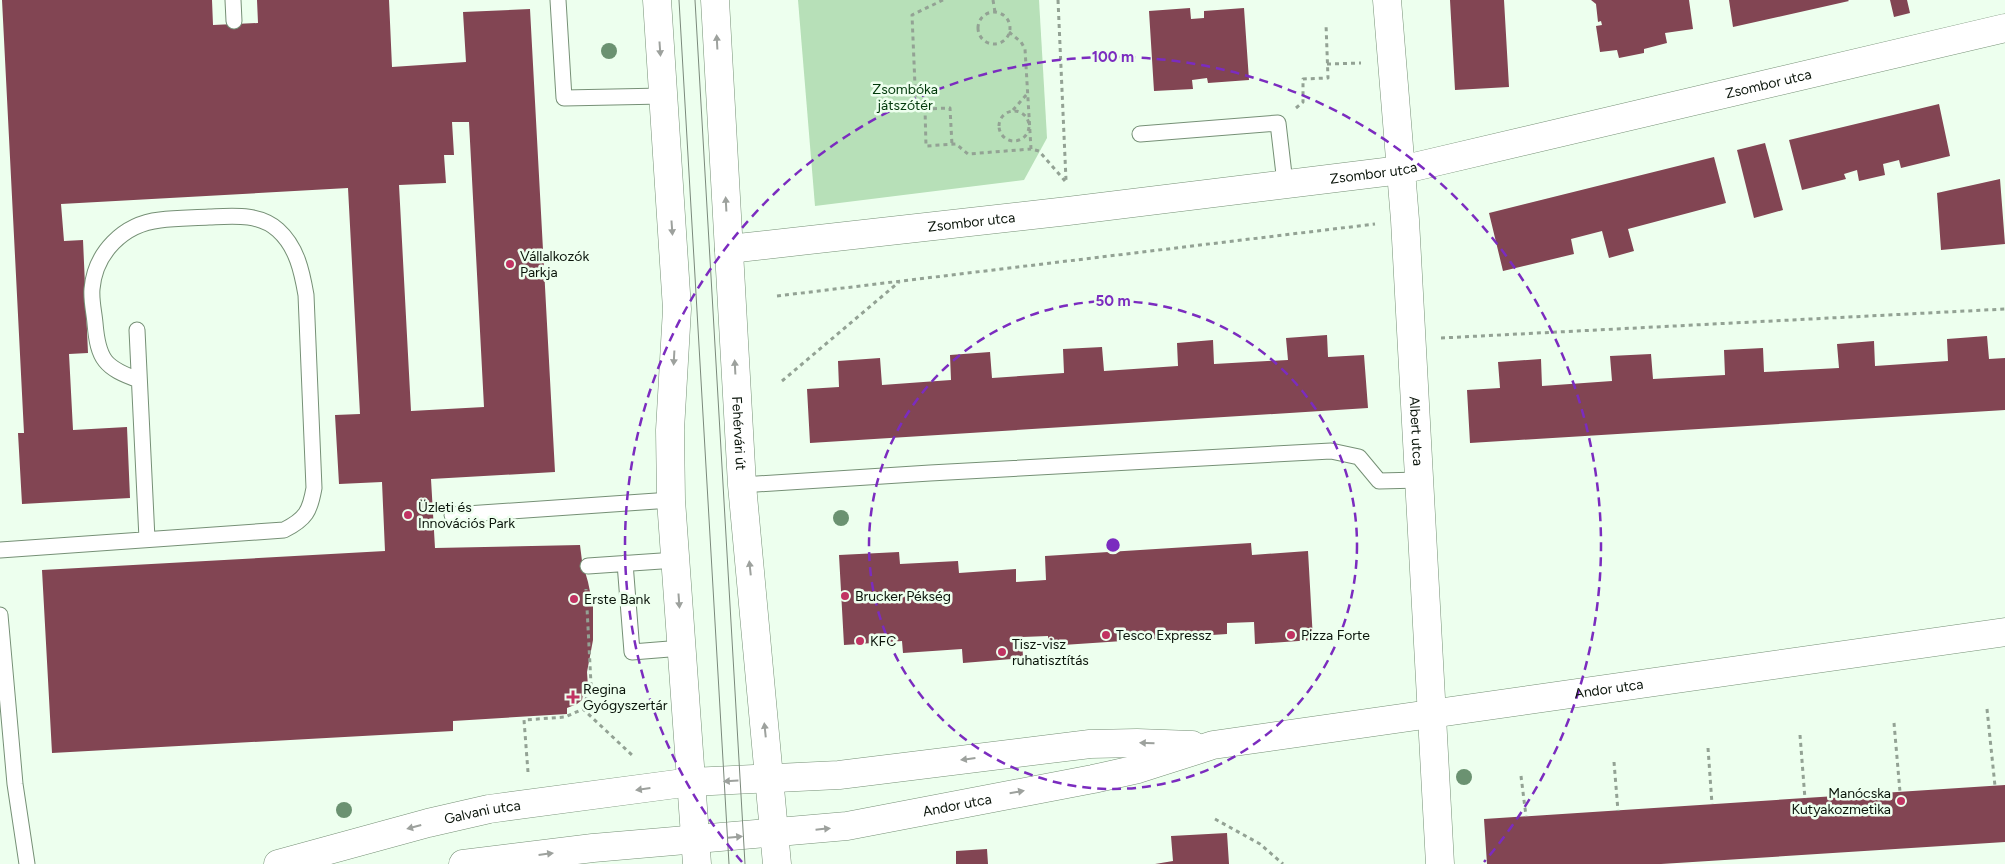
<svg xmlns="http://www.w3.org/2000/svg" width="2005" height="864" font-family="Figtree,sans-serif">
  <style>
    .green { fill: #b7e0b8 }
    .building { fill: #824553; fill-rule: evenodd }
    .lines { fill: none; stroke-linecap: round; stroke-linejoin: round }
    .service-casing { stroke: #769076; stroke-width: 17 }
    .minor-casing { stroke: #769076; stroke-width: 29 }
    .tertiary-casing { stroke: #769076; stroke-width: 29 }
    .primary-casing { stroke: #769076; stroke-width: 29 }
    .path { stroke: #93a294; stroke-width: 3; stroke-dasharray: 4 4; stroke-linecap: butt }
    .service { stroke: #fff; stroke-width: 15 }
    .minor { stroke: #fff; stroke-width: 28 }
    .tertiary { stroke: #fff; stroke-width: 28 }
    .primary { stroke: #fff; stroke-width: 28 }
    .tram { stroke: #7b897b; stroke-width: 1 }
    .tree { fill: #6b9271 }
    .oneway { fill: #9da19d }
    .ring { fill: none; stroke: #7b2cbf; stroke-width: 2.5; stroke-dasharray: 9 6 }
    .poi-dot { fill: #c13362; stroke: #edffee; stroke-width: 2 }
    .labels { text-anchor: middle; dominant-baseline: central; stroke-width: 5; stroke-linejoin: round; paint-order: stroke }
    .street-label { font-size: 14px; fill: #0a140a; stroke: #edffee }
    .park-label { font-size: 14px; fill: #00380a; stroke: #edffee }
    .poi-label { font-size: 14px; fill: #0a140a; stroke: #edffee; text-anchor: start }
    .centre { fill: #7b2cbf; stroke: #edffee; stroke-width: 2.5 }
    .ring-label { font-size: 15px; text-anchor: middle; font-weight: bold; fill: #7b2cbf; stroke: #edffee; stroke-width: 5; stroke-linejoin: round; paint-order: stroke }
  </style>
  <rect width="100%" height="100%" fill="#edffee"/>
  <path class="green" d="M798,0H1039L1047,138L1024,180L815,206Z"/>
  <path class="building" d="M2,0H212L213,25L258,23L257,0H389L392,67L466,62L463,12L530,9L555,472L431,479L435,548L580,545L582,561L588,582L593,606V640L587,672L588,687L584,688L582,700L577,704L567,708V714L453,721V731L52,753L42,570L385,551L382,482L339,484L335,415L360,414L348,188L61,204L64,241L83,240L88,353L69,354L73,430L127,427L130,498L22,504L18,433H24ZM452,122H469L484,407L411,411L399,185L446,183L444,155H454Z
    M1450,0H1504L1509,87L1455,90Z
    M1591,0H1689L1693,29L1665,33L1667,43L1644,49V53L1619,58L1617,50L1600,52L1596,26L1602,25L1601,21L1598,22L1596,4Z
    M1729,0H1848L1849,1L1733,27Z
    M1890,0H1907L1910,13L1894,17Z
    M1190,8L1191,19L1204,18V11L1244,8L1249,80L1208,83L1207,78L1192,80L1193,89L1154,91L1149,11Z
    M1939,104L1950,156L1901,168L1899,160L1883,164L1885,175L1859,181L1857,170L1844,174L1846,179L1802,190L1789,140Z
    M1765,143L1783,210L1754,218L1737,150Z
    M1714,157L1726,203L1628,229L1634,251L1609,258L1602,231L1571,239L1574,254L1503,271L1489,213Z
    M2000,179L2005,244L1941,250L1937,193Z
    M1327,335L1328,357L1364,355L1368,408L810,443L807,389L839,387L838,361L880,358L882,385L951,380L950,355L990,352L992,378L1064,373L1063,349L1102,347L1104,371L1178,366L1177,343L1213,340L1214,364L1288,360L1286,338Z
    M1987,336L1989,359L2005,358V410L1470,443L1467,390L1500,388L1498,362L1541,359L1542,386L1612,381L1610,356L1651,354L1653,379L1725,375L1724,350L1763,348L1764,372L1839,368L1837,344L1874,341L1875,366L1948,361L1947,339Z
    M1251,543L1252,555L1308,551L1313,640L1255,644L1254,622L1227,623V634L1048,646V636L1022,637L1023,658L963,663L962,649L903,653L902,641L844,645L839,555L899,552L900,564L958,561L959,573L1016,569V582L1046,580L1045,556Z
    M2005,785V842L1661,864H1487L1484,819Z
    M1227,833L1229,864H1155L1173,861L1171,836Z
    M987,849L988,864H956V851Z"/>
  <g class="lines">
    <defs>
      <path id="service" d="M233,0L234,21
        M558,0L564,98L663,96
        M1140,134L1278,123L1285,183
        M137,330L147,539
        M742,485L930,473L1331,451L1359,457L1379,481L1420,480
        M452,515L671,500
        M0,550L284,530C306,519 310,511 314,488L306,295C302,272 297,247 278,230C259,213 233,216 209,217C193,218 176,218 160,220C123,224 95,253 92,289C91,300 94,312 95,323C98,360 105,368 139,380
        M625,563L632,652L682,648
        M588,566L676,560
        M0,615L15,784L27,864"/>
      <g id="minor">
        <path id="s1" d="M1387,0L1405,220L1440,864"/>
        <path id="s2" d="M729,249L1068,211L1401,170L2005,28"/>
      </g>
      <g id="tertiary">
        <path d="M657,0L677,309L670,430L671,500L697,864"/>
        <path id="s3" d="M715,0L742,485L777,864"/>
      </g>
      <g id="primary">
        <path id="s4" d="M278,864L428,823L489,809L691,782L839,775L1090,744L1137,743L1192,745"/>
        <path id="s5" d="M463,864L593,848L847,826L1093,779L1138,769L1213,745L2005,632"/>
      </g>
    </defs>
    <use href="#service" class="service-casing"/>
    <use href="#minor" class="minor-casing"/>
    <use href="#tertiary" class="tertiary-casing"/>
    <use href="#primary" class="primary-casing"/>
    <path class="path" d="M943,0L912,15L916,109H925L926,146L956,144L968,154L1031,149
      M993,0L995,12
      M1058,0L1066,180
      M978 28a16 16 0 1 1 32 0a16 16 0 1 1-32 0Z
      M1009,32L1021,42L1025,49L1031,149L1039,151L1065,181
      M1327,64L1361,63
      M1296,108L1303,102V79L1328,78L1326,24
      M925,109L950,108L952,145
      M1013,110L1027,94
      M999 126a15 15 0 1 1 30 0a15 15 0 1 1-30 0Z
      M777,296L1375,224
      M1441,338L2005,309
      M782,381L899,282
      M583,709L591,684L586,589
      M1987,709L1995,786
      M1894,723L1900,792
      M1800,735L1805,799
      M1708,748L1712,804
      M1614,762L1618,811
      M528,772L524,720L565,717L583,709L634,757
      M1521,776L1526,816
      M1215,819L1260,844L1283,864"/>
    <use href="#service" class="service"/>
    <use href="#minor" class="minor"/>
    <use href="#tertiary" class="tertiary"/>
    <use href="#primary" class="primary"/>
    <path class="tram" d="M679,0L729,864
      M695,0L745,864"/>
  </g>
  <g class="tree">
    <circle cx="609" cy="51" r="8"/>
    <circle cx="841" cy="518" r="8"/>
    <circle cx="1464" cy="777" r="8"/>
    <circle cx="344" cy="810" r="8"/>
  </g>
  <defs><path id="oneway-solid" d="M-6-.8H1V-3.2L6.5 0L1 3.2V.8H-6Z" transform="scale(1.25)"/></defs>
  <g class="oneway">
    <use href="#oneway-solid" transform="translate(717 42) rotate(-93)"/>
    <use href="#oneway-solid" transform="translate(660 49) rotate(86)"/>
    <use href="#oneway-solid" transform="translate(726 204) rotate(-93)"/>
    <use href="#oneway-solid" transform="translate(672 228) rotate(86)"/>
    <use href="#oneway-solid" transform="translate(674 358) rotate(93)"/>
    <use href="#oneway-solid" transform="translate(735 367) rotate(-93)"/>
    <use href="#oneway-solid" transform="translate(750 568) rotate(-96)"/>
    <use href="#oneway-solid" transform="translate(679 601) rotate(86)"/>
    <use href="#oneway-solid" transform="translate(765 730) rotate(-96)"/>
    <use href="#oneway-solid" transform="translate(1147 743) rotate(-178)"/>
    <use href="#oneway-solid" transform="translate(968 759) rotate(173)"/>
    <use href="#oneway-solid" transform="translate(731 781) rotate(177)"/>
    <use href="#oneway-solid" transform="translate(643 789) rotate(172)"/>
    <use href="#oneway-solid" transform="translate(1017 792) rotate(-10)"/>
    <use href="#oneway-solid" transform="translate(414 827) rotate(165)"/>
    <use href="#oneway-solid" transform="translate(823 829) rotate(-6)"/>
    <use href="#oneway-solid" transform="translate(735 837) rotate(-5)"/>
    <use href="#oneway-solid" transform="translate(546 854) rotate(-7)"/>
  </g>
  <g class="ring">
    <circle cx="1113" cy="545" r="244"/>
    <path d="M742 862A488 488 0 1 1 1484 862"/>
  </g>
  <g class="poi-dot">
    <circle cx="510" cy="264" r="5"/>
    <circle cx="408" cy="515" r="5"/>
    <circle cx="845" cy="596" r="5"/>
    <circle cx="574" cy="599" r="5"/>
    <circle cx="1106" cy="635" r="5"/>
    <circle cx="1291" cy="635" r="5"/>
    <circle cx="860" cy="641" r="5"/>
    <circle cx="1002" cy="652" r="5"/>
    <path d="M570.5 689.5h5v5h5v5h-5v5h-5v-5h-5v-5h5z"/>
    <circle cx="1901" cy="801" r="5"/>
  </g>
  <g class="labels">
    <g class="street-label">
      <text stroke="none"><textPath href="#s2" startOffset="1054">Zsombor utca</textPath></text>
      <text stroke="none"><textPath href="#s2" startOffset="649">Zsombor utca</textPath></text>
      <text stroke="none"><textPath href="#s2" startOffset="244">Zsombor utca</textPath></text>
      <text stroke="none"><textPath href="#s1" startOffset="432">Albert utca</textPath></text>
      <text stroke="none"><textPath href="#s3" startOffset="434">Fehérvári út</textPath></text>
      <text stroke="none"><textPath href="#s5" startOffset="1161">Andor utca</textPath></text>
      <text stroke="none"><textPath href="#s5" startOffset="498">Andor utca</textPath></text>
      <text stroke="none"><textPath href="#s4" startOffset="211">Galvani utca</textPath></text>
    </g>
    <g class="park-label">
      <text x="905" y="89">Zsombóka<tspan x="905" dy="16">játszótér</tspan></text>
    </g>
    <g class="poi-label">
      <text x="520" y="256">Vállalkozók<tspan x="520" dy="16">Parkja</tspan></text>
      <text x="418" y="507">Üzleti és<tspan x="418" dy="16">Innovációs Park</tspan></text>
      <text x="855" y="596">Brucker Pékség</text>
      <text x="584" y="599">Erste Bank</text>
      <text x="1116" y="635">Tesco Expressz</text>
      <text x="1301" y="635">Pizza Forte</text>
      <text x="870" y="641">KFC</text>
      <text x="1012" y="644">Tisz-visz<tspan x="1012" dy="16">ruhatisztítás</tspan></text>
      <text x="583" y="689">Regina<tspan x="583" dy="16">Gyógyszertár</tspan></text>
      <text x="1891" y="793" text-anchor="end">Manócska<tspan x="1891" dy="16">Kutyakozmetika</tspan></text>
    </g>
  </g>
  <circle cx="1113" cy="545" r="8" class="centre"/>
  <g class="ring-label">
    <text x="1113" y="62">100 m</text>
    <text x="1113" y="306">50 m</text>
  </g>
</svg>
